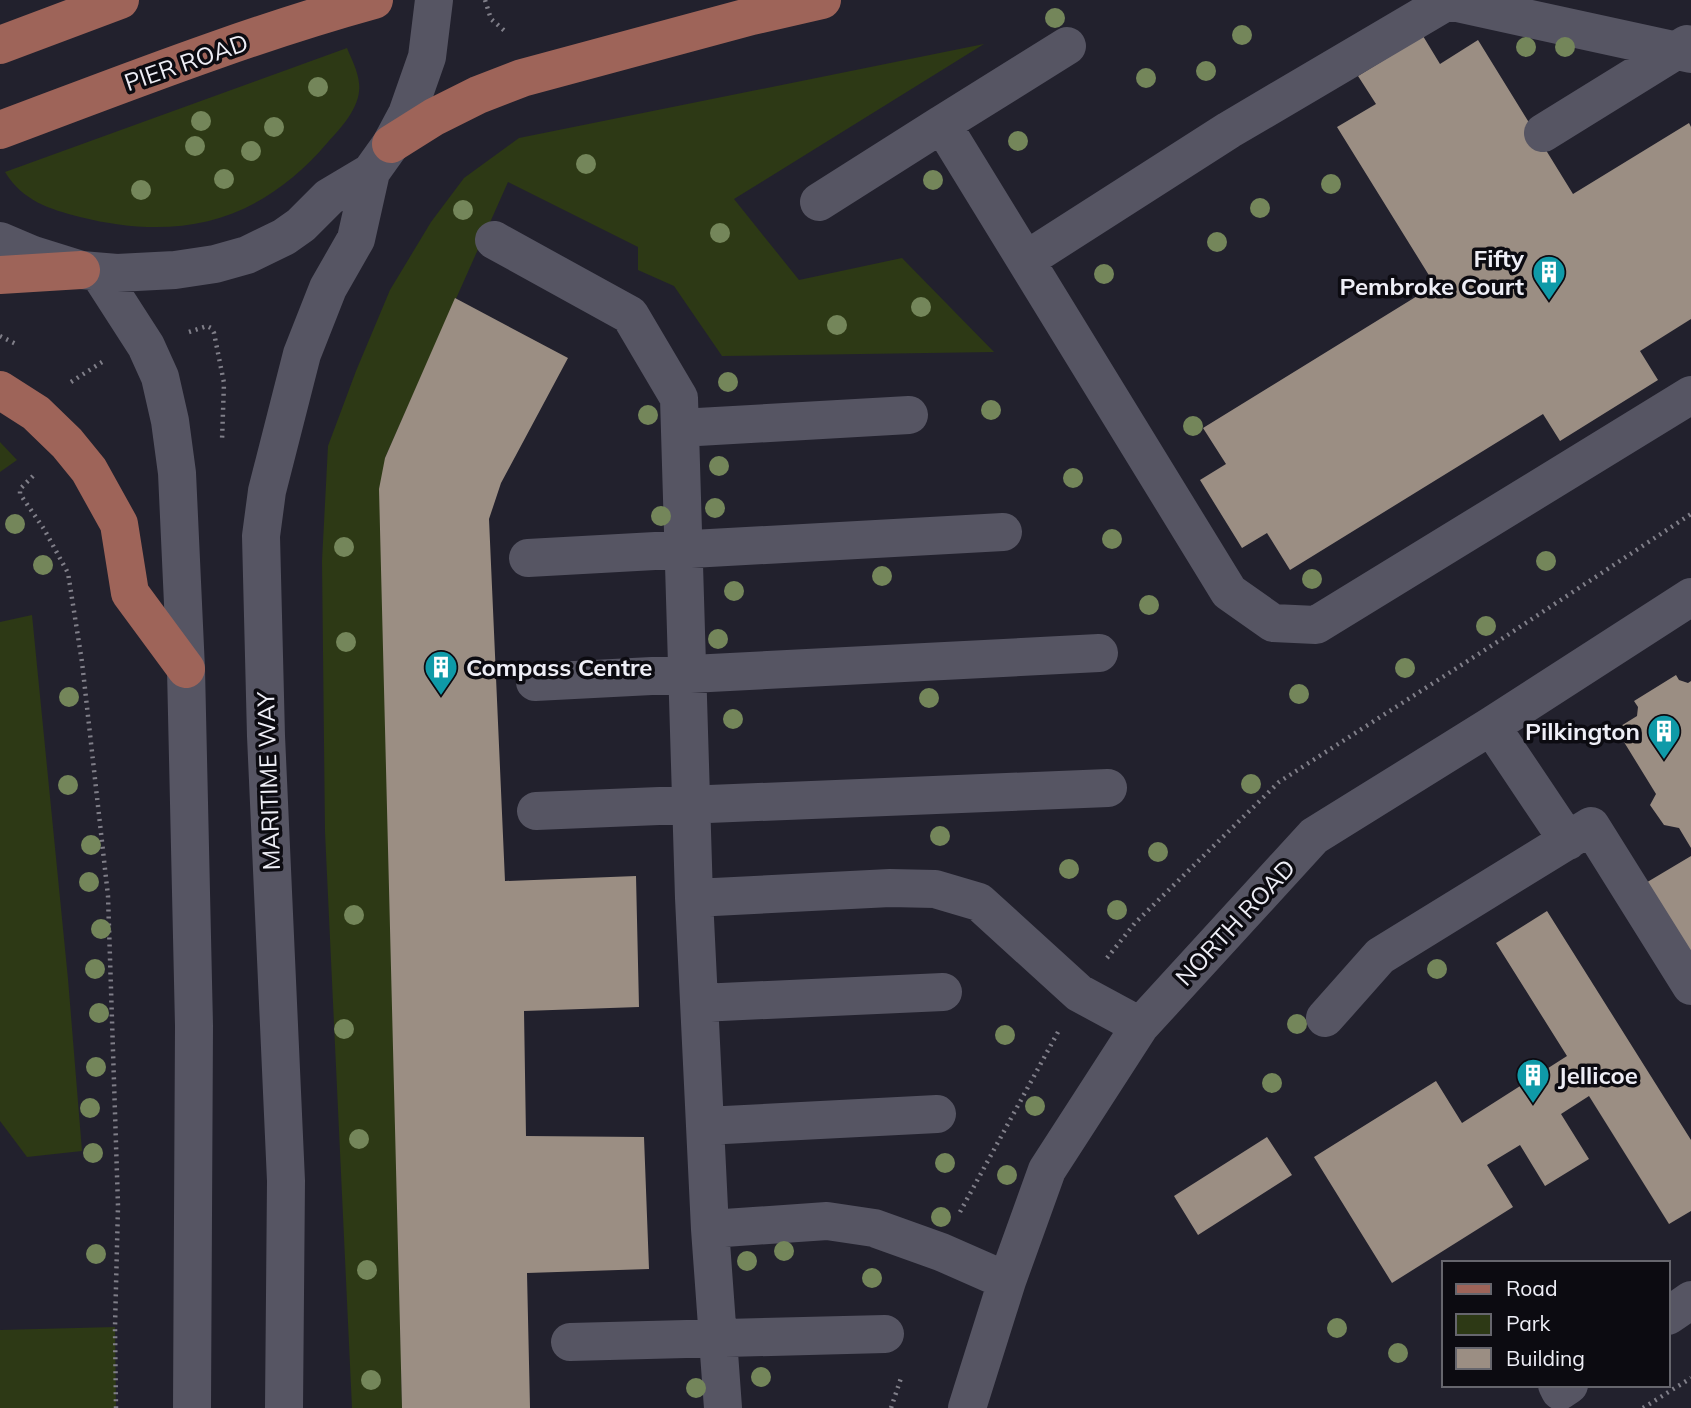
<svg xmlns="http://www.w3.org/2000/svg" width="1691" height="1408" font-family="Mulish,sans-serif">
  <style>
    .green { fill: #2d3915 }
    .building { fill: #9b8e83 }
    .lines { fill: none; stroke-linecap: round; stroke-linejoin: round }
    .path { stroke: #807f89; stroke-width: 4.5; stroke-dasharray: 2 5; stroke-linecap: butt }
    .minor { stroke: #565563; stroke-width: 38 }
    .major { stroke: #9e6459; stroke-width: 38 }
    .tree { fill: #74865a }
    .labels { text-anchor: middle; dominant-baseline: central; stroke-width: 7; stroke-linejoin: round; paint-order: stroke }
    .street-label { font-size: 24px; fill: #eeeef6; stroke: #0c0b11 }
    .poi-label { font-size: 24px; font-weight: bold; fill: #eeeef6; stroke: #0c0b11; text-anchor: end }
  </style>
  <rect width="100%" height="100%" fill="#22212d"/>
  <path class="green" d="M984,44L734,199L799,280L902,258L994,352L722,356L674,286L638,270V247L508,182L385,458L402,1408H352L325,832L322,561L328,446L356,371L390,290L431,222L464,178L519,138Z
    M347,48C351,58 358,71 359,83C362,105 342,127 328,142C260,222 180,242 80,217C49,209 23,201 5,172Z
    M0,442L17,460L0,472Z
    M32,615L68,979L82,1151L27,1157L0,1121V622Z
    M115,1327L116,1408H0V1330Z"/>
  <path class="building" d="M1423,36L1440,64L1478,40L1573,194L1689,123L1691,127V319L1640,351L1658,380L1560,441L1543,414L1290,570L1267,533L1242,548L1200,480L1226,464L1203,428L1435,285L1337,127L1376,104L1358,76Z
    M455,298L568,358L501,483L489,519L505,881L636,876L639,1007L524,1011L526,1136L644,1137L649,1269L527,1273L530,1408H402L379,489L385,458Z
    M1676,675L1679,680L1688,683L1691,681V848L1679,828L1664,825L1650,805L1656,794L1616,729L1637,716L1638,707L1634,701Z
    M1691,856V960L1644,884Z
    M1547,911L1691,1140V1211L1669,1224L1589,1096L1561,1114L1589,1159L1545,1186L1520,1145L1487,1165L1513,1207L1392,1283L1314,1157L1436,1081L1462,1123L1567,1056L1496,943Z
    M1267,1137L1292,1175L1198,1235L1174,1196Z"/>
  <g class="lines">
    <path class="path" d="M485,0L491,19L507,33
      M189,332L207,326L211,328L214,333L224,383L222,441
      M0,336L18,345
      M71,382L102,362
      M33,476L20,489V494L44,529L68,573L82,662L108,896L118,1206L115,1327L116,1408
      M1107,958L1135,923L1279,782L1491,646L1691,514
      M960,1212L1058,1032
      M891,1408L901,1378
      M1643,1408L1691,1378"/>
    <path class="minor" d="M942,124L1067,46
      M1543,133L1687,44
      M819,202L942,124L1229,592L1273,623L1316,625L1691,395
      M494,240L630,315L679,398L694,898L710,1229L723,1408
      M0,241L33,255L81,270L117,273L175,270L215,264L247,255L284,237L301,225L329,197L371,172L391,144L407,114L427,57L434,0
      M1026,260L1229,130L1448,1L1691,54
      M99,273L146,346L160,377L170,421L177,473L186,669L194,1026L192,1408
      M680,428L909,415
      M528,558L1003,532
      M535,682L1099,653
      M1491,726L1568,841
      M536,811L1108,788
      M694,898L890,888L935,889L979,902L1079,993L1140,1026
      M700,1003L943,992
      M1325,1018L1380,956L1591,826L1691,986
      M705,1126L937,1114
      M710,1229L827,1221L874,1228L941,1252L1007,1281
      M1668,1316L1691,1300
      M570,1342L885,1334
      M1557,1385L1560,1391L1569,1385
      M284,1408L286,1181L266,736L261,536L267,491L302,354L328,288L356,239L371,172
      M967,1408L1007,1281L1047,1170L1140,1026L1314,836L1491,726L1691,597"/>
    <path class="major" d="M0,45L120,0
      M0,130C123,84 247,35 374,0
      M391,144L434,117L478,95L522,78L752,16L822,0
      M0,275L81,270
      M0,390L36,413L67,443L89,470L119,524L130,593L186,669"/>
  </g>
  <g class="tree">
    <circle cx="1055" cy="18" r="10"/>
    <circle cx="1242" cy="35" r="10"/>
    <circle cx="1526" cy="47" r="10"/>
    <circle cx="1565" cy="47" r="10"/>
    <circle cx="1206" cy="71" r="10"/>
    <circle cx="1146" cy="78" r="10"/>
    <circle cx="318" cy="87" r="10"/>
    <circle cx="201" cy="121" r="10"/>
    <circle cx="274" cy="127" r="10"/>
    <circle cx="1018" cy="141" r="10"/>
    <circle cx="195" cy="146" r="10"/>
    <circle cx="251" cy="151" r="10"/>
    <circle cx="586" cy="164" r="10"/>
    <circle cx="224" cy="179" r="10"/>
    <circle cx="933" cy="180" r="10"/>
    <circle cx="1331" cy="184" r="10"/>
    <circle cx="141" cy="190" r="10"/>
    <circle cx="1260" cy="208" r="10"/>
    <circle cx="463" cy="210" r="10"/>
    <circle cx="720" cy="233" r="10"/>
    <circle cx="1217" cy="242" r="10"/>
    <circle cx="1104" cy="274" r="10"/>
    <circle cx="921" cy="307" r="10"/>
    <circle cx="837" cy="325" r="10"/>
    <circle cx="728" cy="382" r="10"/>
    <circle cx="991" cy="410" r="10"/>
    <circle cx="648" cy="415" r="10"/>
    <circle cx="1193" cy="426" r="10"/>
    <circle cx="719" cy="466" r="10"/>
    <circle cx="1073" cy="478" r="10"/>
    <circle cx="715" cy="508" r="10"/>
    <circle cx="661" cy="516" r="10"/>
    <circle cx="15" cy="524" r="10"/>
    <circle cx="1112" cy="539" r="10"/>
    <circle cx="344" cy="547" r="10"/>
    <circle cx="1546" cy="561" r="10"/>
    <circle cx="43" cy="565" r="10"/>
    <circle cx="882" cy="576" r="10"/>
    <circle cx="1312" cy="579" r="10"/>
    <circle cx="734" cy="591" r="10"/>
    <circle cx="1149" cy="605" r="10"/>
    <circle cx="1486" cy="626" r="10"/>
    <circle cx="718" cy="639" r="10"/>
    <circle cx="346" cy="642" r="10"/>
    <circle cx="1405" cy="668" r="10"/>
    <circle cx="1299" cy="694" r="10"/>
    <circle cx="69" cy="697" r="10"/>
    <circle cx="929" cy="698" r="10"/>
    <circle cx="733" cy="719" r="10"/>
    <circle cx="1251" cy="784" r="10"/>
    <circle cx="68" cy="785" r="10"/>
    <circle cx="940" cy="836" r="10"/>
    <circle cx="91" cy="845" r="10"/>
    <circle cx="1158" cy="852" r="10"/>
    <circle cx="1069" cy="869" r="10"/>
    <circle cx="89" cy="882" r="10"/>
    <circle cx="1117" cy="910" r="10"/>
    <circle cx="354" cy="915" r="10"/>
    <circle cx="101" cy="929" r="10"/>
    <circle cx="95" cy="969" r="10"/>
    <circle cx="1437" cy="969" r="10"/>
    <circle cx="99" cy="1013" r="10"/>
    <circle cx="1297" cy="1024" r="10"/>
    <circle cx="344" cy="1029" r="10"/>
    <circle cx="1005" cy="1035" r="10"/>
    <circle cx="96" cy="1067" r="10"/>
    <circle cx="1272" cy="1083" r="10"/>
    <circle cx="1035" cy="1106" r="10"/>
    <circle cx="90" cy="1108" r="10"/>
    <circle cx="359" cy="1139" r="10"/>
    <circle cx="93" cy="1153" r="10"/>
    <circle cx="945" cy="1163" r="10"/>
    <circle cx="1007" cy="1175" r="10"/>
    <circle cx="941" cy="1217" r="10"/>
    <circle cx="784" cy="1251" r="10"/>
    <circle cx="96" cy="1254" r="10"/>
    <circle cx="747" cy="1261" r="10"/>
    <circle cx="367" cy="1270" r="10"/>
    <circle cx="872" cy="1278" r="10"/>
    <circle cx="1337" cy="1328" r="10"/>
    <circle cx="1398" cy="1353" r="10"/>
    <circle cx="761" cy="1377" r="10"/>
    <circle cx="371" cy="1380" r="10"/>
    <circle cx="696" cy="1388" r="10"/>
  </g>
  <defs>
    <symbol id="building-pin" viewBox="-11 -11 22 30"><path d="M0 17L-7.5 6A9.5 9.5 0 1 1 7.5 6Z" fill="#0f9aa8" stroke="#0c0b11"/><path d="M-4-6H4V6H1V3H-1V6H-4ZM-2.5-4.3h1.7v1.8h-1.7ZM.8-4.3h1.7v1.8H.8ZM-2.5-1h1.7V.8h-1.7ZM.8-1h1.7V.8H.8Z" fill="#fff"/></symbol>
  </defs>
  <g fill-rule="evenodd">
    <use href="#building-pin" x="1530" y="253" width="38" height="52"/>
    <use href="#building-pin" x="422" y="648" width="38" height="52"/>
    <use href="#building-pin" x="1645" y="712" width="38" height="52"/>
    <use href="#building-pin" x="1514" y="1056" width="38" height="52"/>
  </g>
  <g class="labels">
    <g class="street-label">
      <text transform="translate(186 62) rotate(-19)">PIER ROAD</text>
      <text transform="translate(268 781) rotate(-92)">MARITIME WAY</text>
      <text transform="translate(1235 922) rotate(-47)">NORTH ROAD</text>
    </g>
    <g class="poi-label">
      <text x="1524" y="258">Fifty<tspan x="1524" dy="28">Pembroke Court</tspan></text>
      <text x="466" y="667" text-anchor="start">Compass Centre</text>
      <text x="1640" y="731">Pilkington</text>
      <text x="1558" y="1075" text-anchor="start">Jellicoe</text>
    </g>
  </g>
  <rect x="1442" y="1261" width="228" height="126" fill="#0c0b11" stroke="#66666d" stroke-width="2"/>
  <rect x="1456" y="1284" width="35" height="10" fill="#9e6459" stroke="#66666d" stroke-width="2"/>
  <text x="1506" y="1296" font-size="21" fill="#eeeef6">Road</text>
  <rect x="1456" y="1314" width="35" height="21" fill="#2d3915" stroke="#66666d" stroke-width="2"/>
  <text x="1506" y="1331" font-size="21" fill="#eeeef6">Park</text>
  <rect x="1456" y="1348" width="35" height="21" fill="#9b8e83" stroke="#66666d" stroke-width="2"/>
  <text x="1506" y="1366" font-size="21" fill="#eeeef6">Building</text>
</svg>
